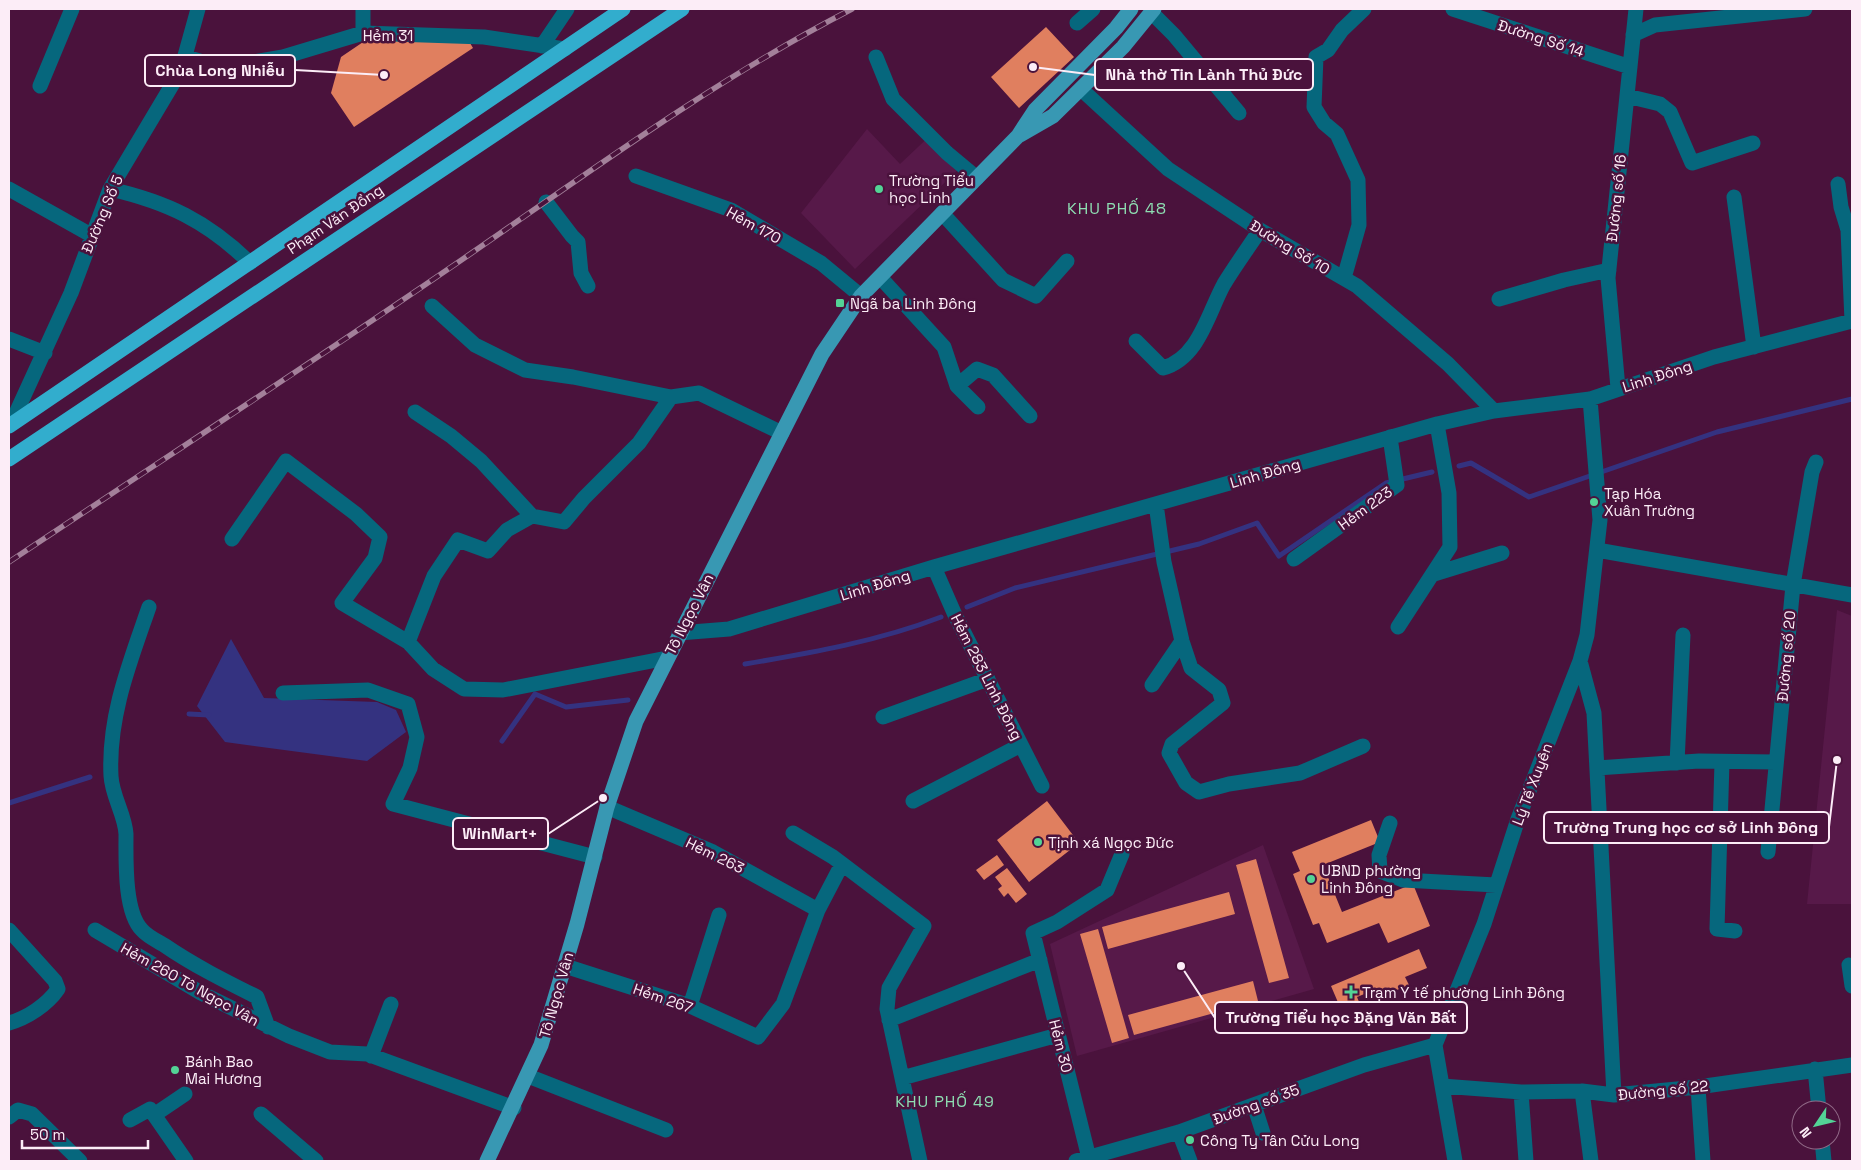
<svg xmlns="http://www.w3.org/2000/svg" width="1861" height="1170" font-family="'Space Grotesk',sans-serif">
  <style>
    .built { fill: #571949 }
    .water { fill: #343280 }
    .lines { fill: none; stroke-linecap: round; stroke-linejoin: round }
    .stream { stroke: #343280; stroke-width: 5 }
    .building { fill: #e07f5f }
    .minor { stroke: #06677d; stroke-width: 15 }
    .major { stroke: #3898b3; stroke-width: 15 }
    .highway { stroke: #32adcd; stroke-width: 15 }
    .rail-casing { stroke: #a3809a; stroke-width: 5.5 }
    .rail { stroke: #4a123c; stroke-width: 4; stroke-dasharray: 11; stroke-linecap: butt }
    .poi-dot { fill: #53d396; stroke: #4a123c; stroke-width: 2 }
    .labels { text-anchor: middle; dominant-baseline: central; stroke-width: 5; stroke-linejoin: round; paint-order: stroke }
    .street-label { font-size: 15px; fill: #fcedf7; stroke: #4a123c }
    .poi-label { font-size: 15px; fill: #fcedf7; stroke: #4a123c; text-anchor: start }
    .neighbourhood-label { font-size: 16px; letter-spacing: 1px; fill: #8edeb2; stroke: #4a123c }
    .leader { fill: none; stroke: #fcedf7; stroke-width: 2 }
    .callout-dot { fill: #fcedf7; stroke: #4a123c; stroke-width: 2 }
    .callout { fill: #4a123c; stroke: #fcedf7; stroke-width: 2 }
    .callout-label { font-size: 16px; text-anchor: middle; font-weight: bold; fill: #fcedf7 }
  </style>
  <rect width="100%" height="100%" fill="#4a123c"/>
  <path class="built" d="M867,129L900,164L935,131L965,163L855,269L801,213Z
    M1837,610L1852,616V904H1807Z
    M1263,845L1314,989L1077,1056L1050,944Z"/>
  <path class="water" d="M231,639L264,698L377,702L396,710L406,732L367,761L225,742L197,706Z"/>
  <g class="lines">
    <path class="stream" d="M1459,466L1471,463L1529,497L1717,432L1852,399
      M967,607L1015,588L1199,544L1257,523L1279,556L1386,483L1432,472
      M745,664C811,653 879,641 941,617
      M189,714L209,715
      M502,741L535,694L566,707L628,700
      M9,803L90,777"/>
  </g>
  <path class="building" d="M1046,27L1074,57L1019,108L991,77Z
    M372,36L467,38L473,48L354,127L331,93L341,57Z
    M1047,801L1079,843L1029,882L997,840Z
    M1371,820L1380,842L1323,865L1342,912L1413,884L1430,926L1388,943L1379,923L1327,943L1319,923L1313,925L1293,874L1300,871L1292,852Z
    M997,855L1004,865L984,880L976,870Z
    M1256,859L1289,978L1269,983L1236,865Z
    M1007,868L1027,894L1016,903L1008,893L1004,897L998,889L1002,886L995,877Z
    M1229,892L1235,914L1108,949L1102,927Z
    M1098,929L1129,1038L1112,1043L1080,934Z
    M1419,949L1427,968L1405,977L1409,985L1382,996L1379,988L1357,997L1367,1021L1349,1028L1331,986Z
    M1253,981L1258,1001L1134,1035L1128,1015Z"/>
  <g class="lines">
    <path class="minor" d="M1453,9L1630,67
      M1152,13L1174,35L1239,113
      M1077,23L1093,9
      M363,33V9
      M1633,35L1655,25L1805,9
      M542,46L567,9
      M186,57L213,65H236L283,57L363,33L484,37L565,49
      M876,57L893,99L947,153L977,178
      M40,86L72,9
      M1081,89L1168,169L1260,230L1357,286L1448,364L1494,411
      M1627,96L1660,104L1670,112L1692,163L1753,143
      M636,176L731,210L821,263L861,296
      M1838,184L1841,207L1848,230L1852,321
      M9,189L91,235
      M110,189C167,202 207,221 250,263
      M1734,197L1754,347
      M546,202L572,236L578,242L581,273L588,286
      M942,213L1003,280L1036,296L1067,261
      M880,277L944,347L957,386L978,407
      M1344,278L1359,225L1358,180L1337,134L1324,123L1314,107L1316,57L1328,50L1342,30L1364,9
      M1499,299L1564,280L1609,270
      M432,306L475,345L525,370L573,377L671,397L699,393L782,433
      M9,339L45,353
      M1136,341L1163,368C1199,358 1208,313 1224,284C1235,266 1248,248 1260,230
      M957,386L977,369L993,375L1030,416
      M1618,388L1608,278L1636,9
      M415,412L451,436L481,461L532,516
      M11,424L71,293L110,189L181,70L198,9
      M1156,504L1164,562L1182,641L1191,668L1219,690L1223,703L1172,744L1169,753L1186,783L1199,792L1229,784L1300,773L1363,746
      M232,539L286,461L356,514L380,537L375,558L342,603L408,642L433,669L464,689L503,690L667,658
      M1597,550L1852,595
      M1294,559L1397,485L1390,437
      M934,567L955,615L1042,786
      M1434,574L1502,553
      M149,607C130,662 108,716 111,776C112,796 125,815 126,834C126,859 124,912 142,930C147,936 157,941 164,945C193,965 225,981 257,997L268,1027
      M1398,627L1450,547L1449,493L1437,424
      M679,633L729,629L934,567L1437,424L1494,411L1590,399L1714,357L1852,321
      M408,642L434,576L458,540L488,551L507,530L532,516L564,522L584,498L639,443L671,397
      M1580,661L1594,713L1614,1095
      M1152,685L1182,641
      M283,693L368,690L408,704L417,737L410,768L393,804L595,857
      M883,717L988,679
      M1722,762L1717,929L1735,931
      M1677,763L1683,635
      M1597,768L1699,761L1776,762
      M913,801L1021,745
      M607,807L713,852L818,910
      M1390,823L1379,855L1380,871L1403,880L1496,885
      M793,833L833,857L924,926L889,988L887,1009L920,1161
      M1768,852L1793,585L1812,472L1816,462
      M9,930L55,981L58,989C47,1005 27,1018 9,1023
      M95,930L201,993L289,1036L330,1052L367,1054L514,1108
      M1849,965L1852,986
      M565,966L690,1006L758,1037L783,1004L818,910L842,864
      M690,1006L719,915
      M889,1020L1040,960
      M371,1056L391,1004
      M1815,1069L1819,1110
      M528,1076L666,1130
      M902,1078L1058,1035
      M1442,1086L1521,1092L1582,1091L1614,1095L1698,1087L1852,1065
      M1698,1087L1703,1161
      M1582,1091L1591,1161
      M1521,1092L1526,1161
      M1254,1105L1263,1133
      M261,1114L316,1161
      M154,1115L185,1094
      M9,1117L18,1110L32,1114L80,1161
      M130,1120L150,1109L186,1161
      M1179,1132L1190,1161
      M1822,1140L1824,1161
      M1089,1158L1033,933L1057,922L1107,890L1122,854
      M1076,1161L1179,1132L1364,1065L1435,1045
      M1455,1161L1435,1045L1484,924L1518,819L1580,661L1587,635L1600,520L1590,399"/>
    <path class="major" d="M1020,135L1053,116L1123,47L1154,9
      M487,1161L541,1045L577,924L607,807L636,721L822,354L861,296L1018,136L1035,110L1116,28L1131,9"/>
    <path class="highway" d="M9,426L623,9
      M9,459L682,9"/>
    <defs>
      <path id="rail" d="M9,562C159,462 311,363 460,261C588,173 714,80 852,9"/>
    </defs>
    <use href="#rail" class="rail-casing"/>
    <use href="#rail" class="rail"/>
  </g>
  <g class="poi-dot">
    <circle cx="879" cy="189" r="5"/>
    <rect x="835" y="298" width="10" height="10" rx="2.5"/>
    <circle cx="1594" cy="502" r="5"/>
    <circle cx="1038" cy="842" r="5"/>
    <circle cx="1311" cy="879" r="5"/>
    <path d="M1348.5 984.5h5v5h5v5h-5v5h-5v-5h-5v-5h5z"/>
    <circle cx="175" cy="1070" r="5"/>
    <circle cx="1190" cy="1140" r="5"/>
  </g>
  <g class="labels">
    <g class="street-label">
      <text x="388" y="35">Hẻm 31</text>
      <text transform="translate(1541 38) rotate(18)">Đường Số 14</text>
      <text transform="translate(1616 198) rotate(-84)">Đường số 16</text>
      <text transform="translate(102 214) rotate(-67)">Đường Số 5</text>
      <text transform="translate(335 219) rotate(-34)">Phạm Văn Đồng</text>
      <text transform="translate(754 225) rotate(29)">Hẻm 170</text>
      <text transform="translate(1290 247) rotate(31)">Đường Số 10</text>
      <text transform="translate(1657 376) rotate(-18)">Linh Đông</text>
      <text transform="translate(1265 473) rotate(-16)">Linh Đông</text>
      <text transform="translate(1365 508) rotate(-36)">Hẻm 223</text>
      <text transform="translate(875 585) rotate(-17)">Linh Đông</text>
      <text transform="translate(689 614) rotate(-63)">Tô Ngọc Vân</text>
      <text transform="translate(1786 656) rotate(-85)">Đường số 20</text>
      <text transform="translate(987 677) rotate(63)">Hẻm 283 Linh Đông</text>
      <text transform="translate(1532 784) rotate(-69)">Lý Tế Xuyên</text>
      <text transform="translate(715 855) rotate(26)">Hẻm 263</text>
      <text transform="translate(190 984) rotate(29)">Hẻm 260 Tô Ngọc Vân</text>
      <text transform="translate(556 995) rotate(-74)">Tô Ngọc Vân</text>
      <text transform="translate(663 998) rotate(19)">Hẻm 267</text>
      <text transform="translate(1061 1046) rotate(76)">Hẻm 30</text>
      <text transform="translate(1663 1090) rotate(-6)">Đường số 22</text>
      <text transform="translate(1256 1104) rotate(-20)">Đường số 35</text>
    </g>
    <g class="poi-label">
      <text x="889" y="180">Trường Tiểu<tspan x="889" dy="17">học Linh</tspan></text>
      <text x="850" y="303">Ngã ba Linh Đông</text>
      <text x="1604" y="493">Tạp Hóa<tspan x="1604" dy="17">Xuân Trường</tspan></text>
      <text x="1048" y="842">Tịnh xá Ngọc Đức</text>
      <text x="1321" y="870">UBND phường<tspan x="1321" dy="17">Linh Đông</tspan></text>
      <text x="1362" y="992">Trạm Y tế phường Linh Đông</text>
      <text x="185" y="1061">Bánh Bao<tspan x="185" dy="17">Mai Hương</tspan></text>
      <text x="1200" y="1140">Công Ty Tân Cửu Long</text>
    </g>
    <g class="neighbourhood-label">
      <text x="1117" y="208">KHU PHỐ 48</text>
      <text x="945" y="1101">KHU PHỐ 49</text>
    </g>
  </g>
  <path class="leader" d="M384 75L295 70M1033 67L1095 75M1837 760L1829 827M603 798L548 834M1181 966L1215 1018"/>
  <g class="callout-dot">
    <circle cx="384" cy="75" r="5"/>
    <circle cx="1033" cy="67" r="5"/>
    <circle cx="1837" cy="760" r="5"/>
    <circle cx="603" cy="798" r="5"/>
    <circle cx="1181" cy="966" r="5"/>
  </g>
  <g class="callout">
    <rect x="145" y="55" width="150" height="31" rx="5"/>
    <rect x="1095" y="59" width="218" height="31" rx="5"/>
    <rect x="1544" y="812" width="285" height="31" rx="5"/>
    <rect x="453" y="818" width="95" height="31" rx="5"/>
    <rect x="1215" y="1002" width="252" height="31" rx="5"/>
  </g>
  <g class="callout-label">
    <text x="220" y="76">Chùa Long Nhiễu</text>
    <text x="1204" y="80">Nhà thờ Tin Lành Thủ Đức</text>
    <text x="1686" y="833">Trường Trung học cơ sở Linh Đông</text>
    <text x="500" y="839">WinMart+</text>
    <text x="1341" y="1023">Trường Tiểu học Đặng Văn Bất</text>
  </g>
  <rect width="1861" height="1170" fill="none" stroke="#fcedf7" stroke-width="20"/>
  <g transform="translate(1816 1125) rotate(235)"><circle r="24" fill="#4a123c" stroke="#916a87"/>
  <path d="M0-4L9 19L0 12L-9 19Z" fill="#53d396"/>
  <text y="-8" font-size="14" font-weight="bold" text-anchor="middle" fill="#fcedf7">N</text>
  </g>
  <path d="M22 1140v8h126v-8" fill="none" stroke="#fcedf7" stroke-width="2.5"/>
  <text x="30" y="1140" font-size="15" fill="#fcedf7" stroke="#4a123c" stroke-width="4" paint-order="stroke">50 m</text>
</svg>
